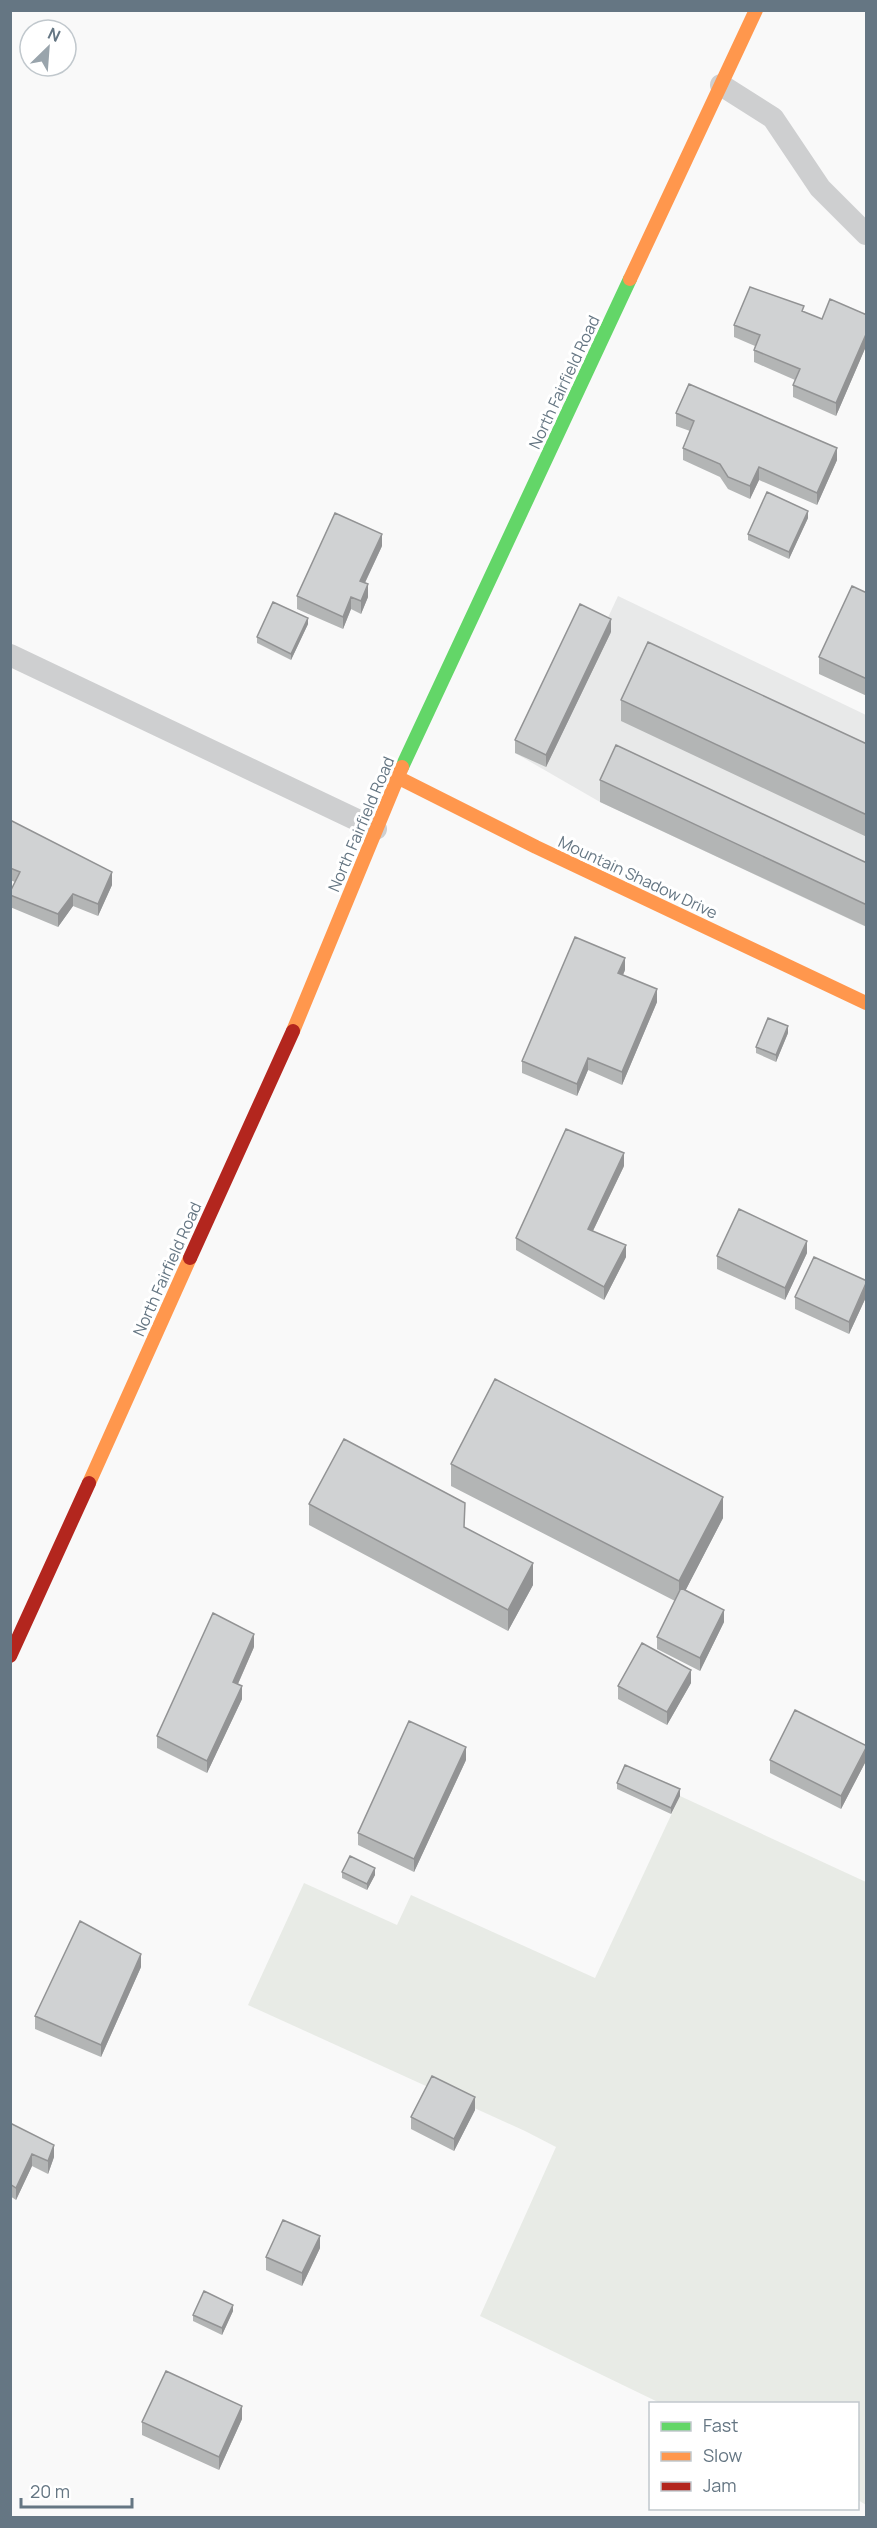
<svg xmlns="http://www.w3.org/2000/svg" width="877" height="2528" font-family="Manrope,sans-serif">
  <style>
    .built { fill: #e8e9e9 }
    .green { fill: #e8ebe6 }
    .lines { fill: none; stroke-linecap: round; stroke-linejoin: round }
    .lane { stroke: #cecfd0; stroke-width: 22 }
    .fast { stroke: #63d668; stroke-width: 14 }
    .slow { stroke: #ff974d; stroke-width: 14 }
    .jam { stroke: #b3261e; stroke-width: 14 }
    .wall { fill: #b3b5b5 }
    .shaded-wall { fill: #929394 }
    .building { fill: #d0d2d3; stroke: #929394; stroke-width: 1.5 }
    .labels { text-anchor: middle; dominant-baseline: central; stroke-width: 6; stroke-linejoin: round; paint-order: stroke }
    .street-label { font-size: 16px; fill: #657683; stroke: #fff }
  </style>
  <rect width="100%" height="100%" fill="#f9f9f9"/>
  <path class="built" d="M618,596L866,715V927L600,802L515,753L580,616L604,626Z"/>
  <path class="green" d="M680,1796L866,1882V2505L858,2500V2404L660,2403L480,2316L556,2147L525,2131L248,2005L304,1883L397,1925L411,1895L595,1978Z"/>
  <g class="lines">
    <path class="lane" d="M721,85L773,118L820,188L866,234
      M10,655L376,829"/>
    <path class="fast" d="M402,767L630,279"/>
    <path class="slow" d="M630,279L756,10
      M397,777L536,847L866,1003
      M293,1031L402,767
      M89,1483L190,1258"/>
    <path class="jam" d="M190,1258L293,1031
      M10,1656L89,1483"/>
  </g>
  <path class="wall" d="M804,312L822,319L867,315V344L836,416L793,397V385L795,380L754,362V350L755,346L734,337V325Z
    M676,413L837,460L817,505L759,480L750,499L728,489L720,477L683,460V448L690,431L676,426Z
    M808,518L789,559L748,540V534Z
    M382,546L365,583L368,597L361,614L351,609L343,629L297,609V596Z
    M867,593V696L819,674V657Z
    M308,624L291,660L257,643V637Z
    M611,632L546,767L515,753V740Z
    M621,700L867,744V837L621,721Z
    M600,780L867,863V927L600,802Z
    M10,820L112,885L98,916L73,906L58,927L10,907V892L15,882L10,880Z
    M625,970L623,975L657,1002L622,1085L588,1070L577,1096L522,1073V1061Z
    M788,1033L776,1062L756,1053V1047Z
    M624,1166L593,1231L626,1257L604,1300L516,1250V1238Z
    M807,1253L785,1300L717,1269V1256Z
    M867,1281V1295L849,1334L795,1309V1297Z
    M451,1464L723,1518L685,1591L724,1622L700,1671L657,1649V1637L675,1601L451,1486Z
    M309,1504L465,1527L533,1585L508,1631L309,1525Z
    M254,1647L238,1684L242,1699L207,1773L157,1748V1736Z
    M691,1683L667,1725L618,1699V1686Z
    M867,1746V1759L841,1809L770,1773V1760Z
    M466,1760L414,1872L358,1845V1833Z
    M617,1783L680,1796L671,1814L617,1789Z
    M342,1872L375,1875L367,1890L342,1878Z
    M141,1967L101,2057L35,2029V2016Z
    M475,2110L454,2151L411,2129V2117Z
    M10,2123L54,2157L48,2174L32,2166L16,2200L10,2196Z
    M320,2248L302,2286L266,2270V2257Z
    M233,2311L222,2335L193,2321V2315Z
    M242,2419L219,2470L142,2435V2422Z"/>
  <path class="shaded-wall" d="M867,332V344L836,416V403Z
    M837,448V460L817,505V493Z
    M759,467V480L750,499V486Z
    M808,511V518L789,559V552Z
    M382,534V546L360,593V581Z
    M368,584V597L361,614V601Z
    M351,597V609L343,629V617Z
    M308,618V624L291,660V654Z
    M611,619V632L546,767V755Z
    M112,872V885L98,916V904Z
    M73,894V906L58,927V914Z
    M625,958V970L618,986V973Z
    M657,989V1002L622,1085V1072Z
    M788,1026V1033L776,1062V1055Z
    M588,1058V1070L577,1096V1084Z
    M624,1153V1166L588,1241V1229Z
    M807,1241V1253L785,1300V1288Z
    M626,1245V1257L604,1300V1287Z
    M867,1282V1295L849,1334V1322Z
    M723,1497V1518L679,1603V1581Z
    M533,1563V1585L508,1631V1610Z
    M724,1610V1622L700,1671V1658Z
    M254,1634V1647L233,1695V1682Z
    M691,1670V1683L667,1725V1712Z
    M242,1686V1699L207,1773V1761Z
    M466,1747V1760L414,1872V1859Z
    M867,1747V1759L841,1809V1796Z
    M680,1789V1796L671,1814V1808Z
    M375,1868V1875L367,1890V1884Z
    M141,1954V1967L101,2057V2045Z
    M475,2097V2110L454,2151V2139Z
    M54,2145V2157L48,2174V2161Z
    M32,2154V2166L16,2200V2188Z
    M320,2236V2248L302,2286V2273Z
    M233,2305V2311L222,2335V2328Z
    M242,2406V2419L219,2470V2457Z"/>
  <path class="building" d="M750,287L804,306L802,311L822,319L830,299L867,315V332L836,403L793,385L800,369L754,350L760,335L734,325Z
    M689,384L837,448L817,493L759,467L750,486L728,477L720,464L683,448L694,421L676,413Z
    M767,492L808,511L789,552L748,534Z
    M335,513L382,534L360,581L368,584L361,601L351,597L343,617L297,596Z
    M852,586L867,593V679L819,657Z
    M273,602L308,618L291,654L257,637Z
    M580,604L611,619L546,755L515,740Z
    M648,642L867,744V815L621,700Z
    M616,745L867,863V905L600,780Z
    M10,820L112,872L98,904L73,894L58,914L10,895V892L20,872L10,868Z
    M575,937L625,958L618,973L657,989L622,1072L588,1058L577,1084L522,1061Z
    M768,1018L788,1026L776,1055L756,1047Z
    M566,1129L624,1153L588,1229L626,1245L604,1287L516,1238Z
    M739,1209L807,1241L785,1288L717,1256Z
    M814,1257L867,1281L849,1322L795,1297Z
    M495,1379L723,1497L679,1581L451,1464Z
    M344,1439L465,1503L464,1527L533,1563L508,1610L309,1504Z
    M681,1588L724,1610L700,1658L657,1637Z
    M213,1613L254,1634L233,1682L242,1686L207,1761L157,1736Z
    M642,1643L691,1670L667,1712L618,1686Z
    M795,1710L867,1746L841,1796L770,1760Z
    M409,1721L466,1747L414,1859L358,1833Z
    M625,1765L680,1789L671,1808L617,1783Z
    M350,1856L375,1868L367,1884L342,1872Z
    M80,1921L141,1954L101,2045L35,2016Z
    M432,2076L475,2097L454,2139L411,2117Z
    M10,2123L54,2145L48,2161L32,2154L16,2188L10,2184Z
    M283,2220L320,2236L302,2273L266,2257Z
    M204,2291L233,2305L222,2328L193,2315Z
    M166,2371L242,2406L219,2457L142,2422Z"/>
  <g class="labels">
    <g class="street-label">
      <text transform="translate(564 382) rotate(-65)">North Fairfield Road</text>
      <text transform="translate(361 824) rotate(-67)">North Fairfield Road</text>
      <text transform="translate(638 877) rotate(25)">Mountain Shadow Drive</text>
      <text transform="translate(167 1269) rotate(-66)">North Fairfield Road</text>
    </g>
  </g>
  <rect width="877" height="2528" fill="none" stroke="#657683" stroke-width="24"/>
  <rect x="649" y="2402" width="210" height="108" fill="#ffffff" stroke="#c1c8cd" stroke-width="1.5"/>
  <rect x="661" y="2422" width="30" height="9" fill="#63d668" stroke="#c1c8cd" stroke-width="1.5"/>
  <text x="703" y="2432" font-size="18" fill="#657683">Fast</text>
  <rect x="661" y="2452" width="30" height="9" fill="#ff974d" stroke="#c1c8cd" stroke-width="1.5"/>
  <text x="703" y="2462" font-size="18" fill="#657683">Slow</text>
  <rect x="661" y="2482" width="30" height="9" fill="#b3261e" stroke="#c1c8cd" stroke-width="1.5"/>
  <text x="703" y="2492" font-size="18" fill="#657683">Jam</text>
  <g transform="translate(48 48) rotate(25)"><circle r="28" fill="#ffffff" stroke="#c1c8cd" stroke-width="1.5"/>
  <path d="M0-4.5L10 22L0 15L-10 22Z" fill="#99a4ac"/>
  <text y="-9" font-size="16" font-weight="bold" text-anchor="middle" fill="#657683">N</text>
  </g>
  <path d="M21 2498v9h111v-9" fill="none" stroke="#657683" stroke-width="3"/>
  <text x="30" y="2498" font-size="18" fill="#657683" stroke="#ffffff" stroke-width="4.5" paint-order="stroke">20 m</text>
</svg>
